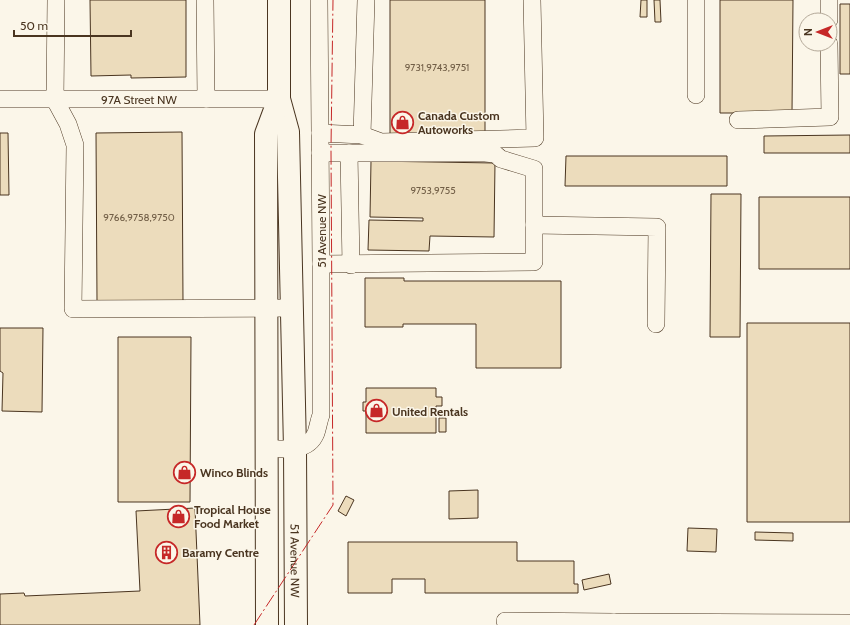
<svg xmlns="http://www.w3.org/2000/svg" width="850" height="625" font-family="Cabin,sans-serif">
  <style>
    .building { fill: #ecdcbc; stroke: #4a3520 }
    .lines { fill: none; stroke-linecap: round; stroke-linejoin: round }
    .minor-casing { stroke: #4a3520; stroke-width: 18 }
    .major-casing { stroke: #4a3520; stroke-width: 24 }
    .minor { stroke: #fbf6e9; stroke-width: 17 }
    .major { stroke: #fbf6e9; stroke-width: 22 }
    .power { stroke: #c62828; stroke-width: 1; stroke-dasharray: 14 3 2 3; stroke-linecap: butt }
    .labels { text-anchor: middle; dominant-baseline: central; stroke-width: 3; stroke-linejoin: round; paint-order: stroke }
    .number-label { font-size: 10px; fill: #725f47 }
    .street-label { font-size: 12px; fill: #4a3520; stroke: #fbf6e9 }
    .poi-label { font-size: 12px; font-weight: bold; fill: #4a3520; stroke: #fbf6e9; text-anchor: start }
  </style>
  <rect width="100%" height="100%" fill="#fbf6e9"/>
  <path class="building" d="M90,0H186V77L131,78V75L91,76Z
    M390,0H485V134H390Z
    M641,0H647V17H640Z
    M654,0H660L661,22H655Z
    M720,0H793L792,113H720Z
    M840,4H850V74H840Z
    M182,132L183,302H97L96,133Z
    M0,133H8L9,195H0Z
    M850,135V153H764V136Z
    M566,156H727V186H565Z
    M371,161L495,163L494,237L430,236L429,251L368,250L369,220L423,221V218L370,217Z
    M711,194H741L740,337H710Z
    M759,197H850V269H759Z
    M365,278H404V281H561V368H476V324H403V327H365Z
    M747,323H850V522H747Z
    M0,328H43L42,412L2,411L3,373L0,371Z
    M118,337H191L190,502H118Z
    M366,388H436V397H442V406H436V433H366V411H363V402H366Z
    M439,418H446V432H439Z
    M478,490V518L449,519V491Z
    M346,496L354,500L346,516L338,511Z
    M195,508L200,625H0V594L24,593L25,596L140,591L136,511Z
    M688,528L717,529L716,552L687,551Z
    M755,532L793,533V541L755,540Z
    M348,542H517V561H574V584H578V593H425V579H392V593H348Z
    M609,574L611,584L584,590L582,580Z"/>
  <g class="lines">
    <defs>
      <g id="minor">
        <path d="M56,0L55,100L68,124L75,145L73,309L292,308"/>
        <path d="M205,0L206,99"/>
        <path d="M696,0V95"/>
        <path d="M829,0V20"/>
        <path id="s1" d="M0,99H279"/>
        <path d="M738,120L830,117L829,44"/>
        <path d="M320,133L362,135L366,0"/>
        <path d="M362,135L381,142L535,138L532,0"/>
        <path d="M320,153H485L495,154L501,159L534,169V262L321,264"/>
        <path d="M349,153L351,265"/>
        <path d="M534,225L657,227L656,324"/>
        <path d="M266,448C284,449 308,453 316,433C318,427 319,420 321,415V264L319,0"/>
        <path d="M505,621L614,622"/>
        <path d="M614,625V622L850,623"/>
      </g>
      <g id="major">
        <path id="s2" d="M279,0V99L288,132L295,449L296,625"/>
        <path d="M267,625L266,134L279,99"/>
      </g>
    </defs>
    <use href="#minor" class="minor-casing"/>
    <use href="#major" class="major-casing"/>
    <use href="#minor" class="minor"/>
    <use href="#major" class="major"/>
    <path class="power" d="M254,625L333,505L331,148L333,0"/>
  </g>
  <defs>
    <symbol id="shop-ring" viewBox="-11 -11 22 22"><circle r="9.5" fill="#fbf6e9" stroke="#c62828" stroke-width="1.5"/><path d="M-5-2.5h2.3a2.7 3.5 0 0 1 5.4 0H5L5.5 6h-11ZM-1.5-2.5h3a1.5 2.3 0 0 0-3 0Z" fill="#c62828"/></symbol>
    <symbol id="building-ring" viewBox="-11 -11 22 22"><circle r="9.5" fill="#fbf6e9" stroke="#c62828" stroke-width="1.5"/><path d="M-4-6H4V6H1V3H-1V6H-4ZM-2.5-4.3h1.7v1.8h-1.7ZM.8-4.3h1.7v1.8H.8ZM-2.5-1h1.7V.8h-1.7ZM.8-1h1.7V.8H.8Z" fill="#c62828"/></symbol>
  </defs>
  <g fill-rule="evenodd">
    <use href="#shop-ring" x="390" y="110" width="25" height="25"/>
    <use href="#shop-ring" x="364" y="398" width="25" height="25"/>
    <use href="#shop-ring" x="172" y="460" width="25" height="25"/>
    <use href="#shop-ring" x="166" y="504" width="25" height="25"/>
    <use href="#building-ring" x="154" y="540" width="25" height="25"/>
  </g>
  <g class="labels">
    <g class="number-label">
      <text x="437" y="67">9731,9743,9751</text>
      <text x="433" y="190">9753,9755</text>
      <text x="139" y="217">9766,9758,9750</text>
    </g>
    <g class="street-label">
      <text stroke="none"><textPath href="#s1" startOffset="139">97A Street NW</textPath></text>
      <text transform="translate(321 231) rotate(-90)">51 Avenue NW</text>
      <text stroke="none"><textPath href="#s2" startOffset="562">51 Avenue NW</textPath></text>
    </g>
    <g class="poi-label">
      <text x="418" y="115">Canada Custom<tspan x="418" dy="14">Autoworks</tspan></text>
      <text x="392" y="411">United Rentals</text>
      <text x="200" y="472">Winco Blinds</text>
      <text x="194" y="509">Tropical House<tspan x="194" dy="14">Food Market</tspan></text>
      <text x="182" y="552">Baramy Centre</text>
    </g>
  </g>
  <g transform="translate(818 32) rotate(270)"><circle r="19" fill="#fbf6e9" stroke="#b4a999"/>
  <path d="M0-3L7 15L0 10L-7 15Z" fill="#c62828"/>
  <text y="-6" font-size="11" font-weight="bold" text-anchor="middle" fill="#4a3520">N</text>
  </g>
  <path d="M14 30v6h117v-6" fill="none" stroke="#4a3520" stroke-width="2"/>
  <text x="20" y="30" font-size="12" fill="#4a3520" stroke="#fbf6e9" stroke-width="3" paint-order="stroke">50 m</text>
</svg>
